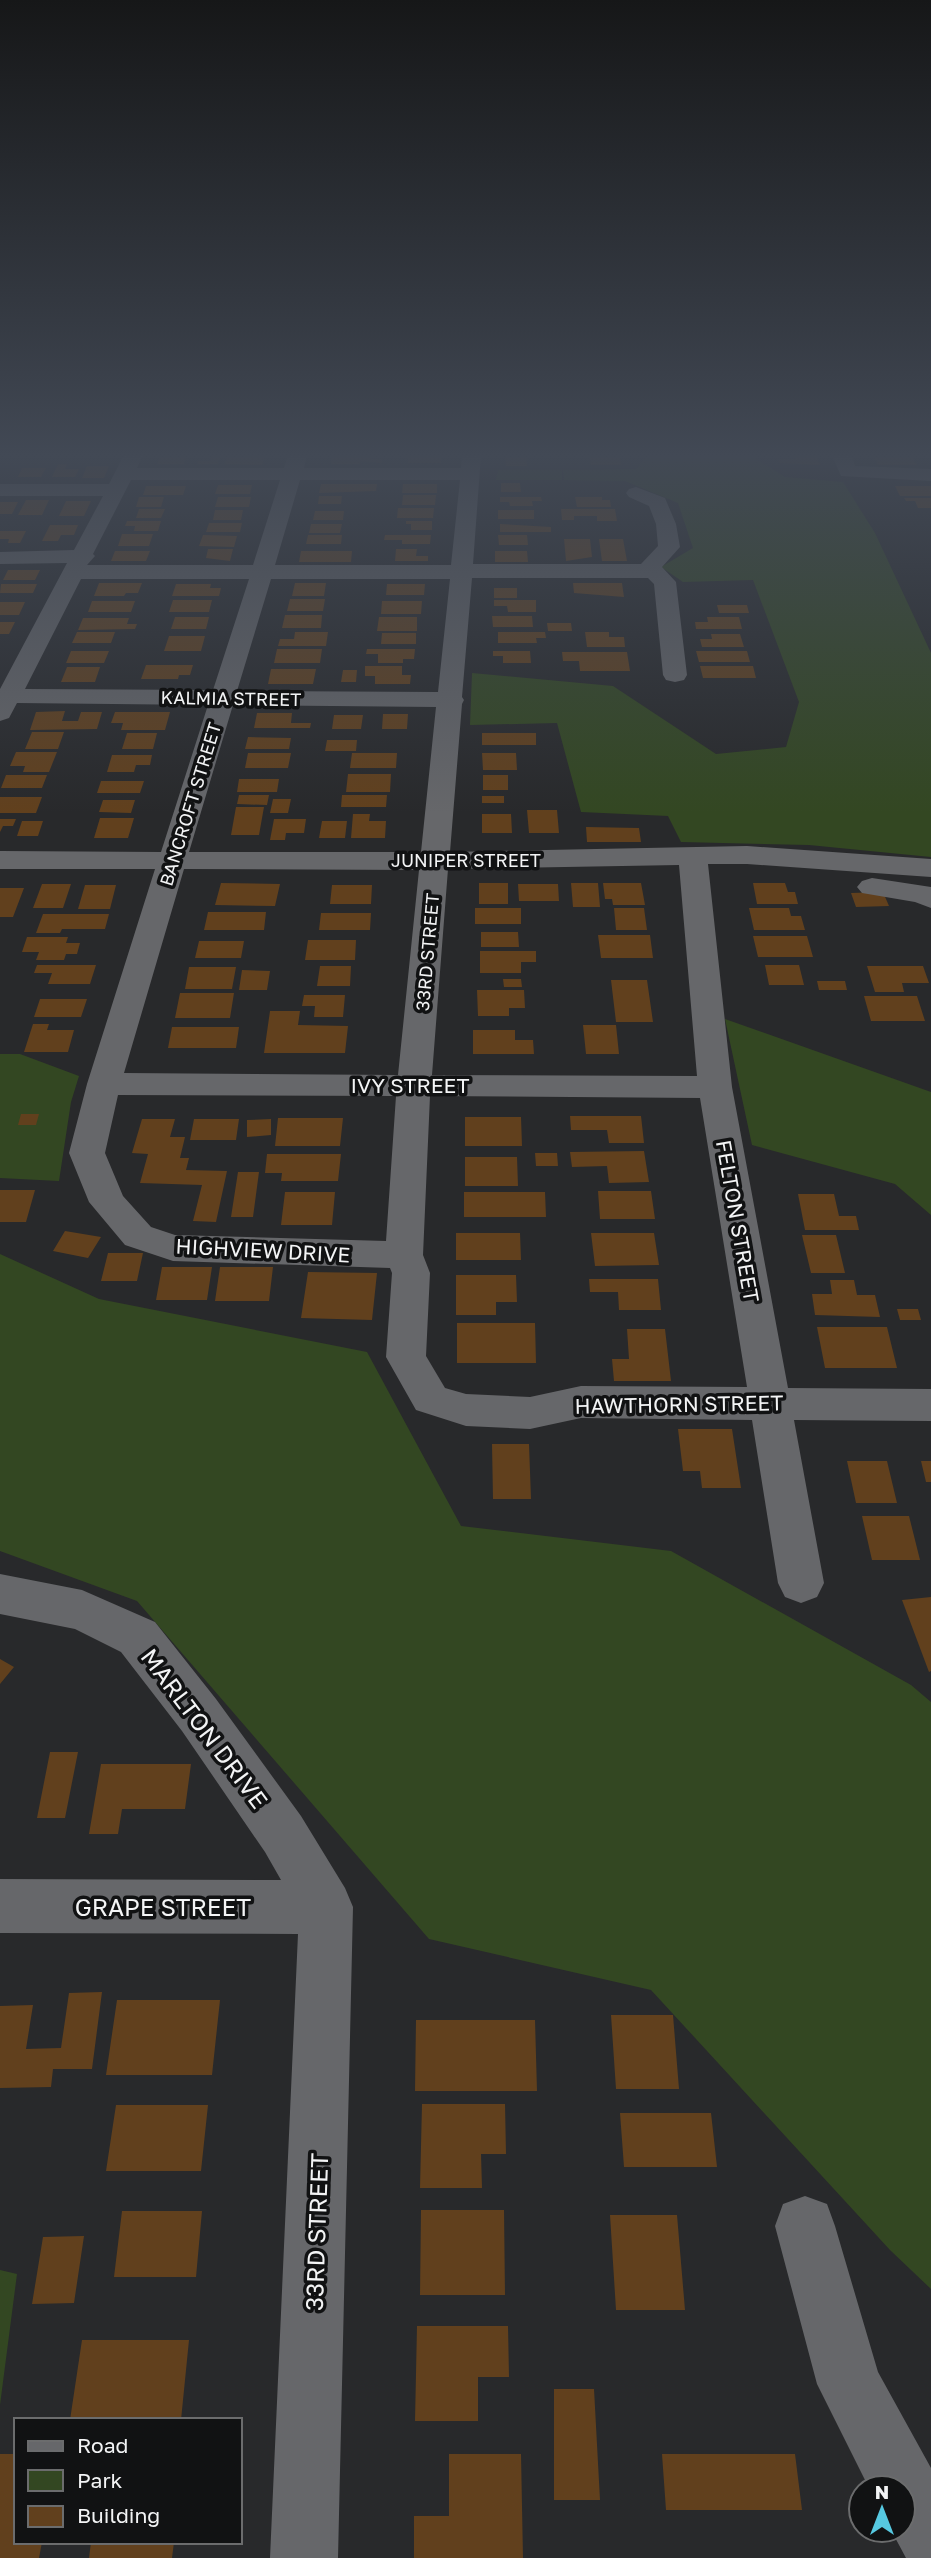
<svg xmlns="http://www.w3.org/2000/svg" width="931" height="2558" font-family="'Golos Text',sans-serif">
  <style>
    .green { fill: #334722 }
    .building { fill: #61401d }
    .lines { fill: none; stroke-linecap: round; stroke-linejoin: round }
    .minor { fill: #66676a; fill-rule: evenodd }
    .labels { text-anchor: middle; dominant-baseline: central; stroke-width: 7; stroke-linejoin: round; paint-order: stroke }
    .far-street-label { font-size: 18px; fill: #f3f4f5; stroke: #111213 }
    .street-label { font-size: 21px; fill: #f3f4f5; stroke: #111213 }
    .near-street-label { font-size: 24px; fill: #f3f4f5; stroke: #111213 }
  </style>
  <rect width="100%" height="100%" fill="#28292b"/>
  <path class="green" d="M648,455H750L785,477L843,482L875,533L931,653V857L809,845L681,842L668,816L581,812L557,723L470,725L472,673L613,686L716,754L786,747L799,702L753,580L683,582L661,567L693,548L678,503L625,481L564,480L563,470L636,469Z
    M498,470H562V480H496Z
    M725,1019L931,1092V1215L895,1184L752,1145Z
    M0,1054H20L79,1076L71,1102L59,1181L0,1178Z
    M0,1254L99,1299L367,1352L461,1526L671,1551L911,1685L931,1702V2289L890,2250L651,1990L429,1939L137,1601L0,1551Z
    M0,2270L17,2274L0,2405Z"/>
  <path class="building" d="M212,455H221L218,464H197L198,461H210Z
    M248,455H265L262,465L224,464L227,458H248Z
    M332,455H372L371,459H382V463L360,461V464H331Z
    M408,455H441V463H408Z
    M589,456L620,458L621,465H591Z
    M795,456H816L820,465L780,463L779,459H796Z
    M160,457H186L184,464H157Z
    M505,457H526L527,466H506Z
    M874,457H912L917,465H878Z
    M58,464H67L65,469H79L75,477H52Z
    M87,466H109L104,478H82Z
    M22,468H46L41,477H18Z
    M501,483H520L521,492H501Z
    M321,484H377L376,491L319,493Z
    M403,484H437V493H402Z
    M218,485H252L250,494H215Z
    M146,486H186L183,495H143Z
    M895,486H931V496H900Z
    M403,495H436L435,505H402Z
    M319,496H342L341,504H318Z
    M139,497H164L161,507H136Z
    M218,497H251L249,507H215Z
    M500,497H541L542,501H532L533,506H510L509,502H500Z
    M575,497H602V500H610L611,507H577Z
    M904,498H931V508H918L915,501H906Z
    M26,500H49L42,515H18Z
    M66,501H91L84,516H59Z
    M0,502H18L12,514H0Z
    M398,508H434L433,518H397Z
    M139,509H165L161,518H136Z
    M561,509H615L617,521H597V516H574V520H562Z
    M215,510H243L241,520H213Z
    M498,510H534V519H498Z
    M315,511H344L343,520H313Z
    M127,521H161L158,531H134L135,526H125Z
    M406,521H432V530H411V524H406Z
    M209,523H242L240,532H206Z
    M311,524H342L340,533H309Z
    M500,524L551,527V532H500Z
    M50,525H78L74,535H61L58,541H42Z
    M0,531H26L20,543H8L9,539H0Z
    M122,534H153L149,546H118Z
    M203,535L237,536L234,547L199,546Z
    M308,535H342L341,544H306Z
    M385,535H431L430,544H402V540H384Z
    M498,535H527L528,545H499Z
    M564,539H590L592,557L566,561Z
    M599,539H623L627,561H602Z
    M208,549H233L230,561L206,558Z
    M396,549H417L416,556H428V561H395Z
    M115,551H150L146,561H111Z
    M301,551H352L351,562H299Z
    M495,551H527L528,562H495Z
    M8,570H40L35,580H3Z
    M99,583H142L138,593H126L124,596H94Z
    M295,583H326L324,596H292Z
    M573,583H622L624,597L574,593Z
    M1,584H37L33,593H0Z
    M176,584H211L210,588H221L219,596H172Z
    M387,584H425L424,595H386Z
    M494,588H517V598H494Z
    M290,599H325L323,611H287Z
    M173,600H212L209,612H169Z
    M494,600H536V612H508L507,606H494Z
    M92,601H135L131,612H88Z
    M382,601H422L421,614H381Z
    M0,602H25L19,615H0Z
    M717,605H747L749,613H719Z
    M285,615H322L321,628H282Z
    M492,616H532L533,627H493Z
    M175,617H209L206,629H171Z
    M379,617H417V631H377Z
    M707,617H739L742,629H696L695,622H708Z
    M83,618H129L127,624H137L135,629L78,630Z
    M0,622H15L9,634H0Z
    M547,623H571L572,631H548Z
    M77,632H115L111,643H72Z
    M295,632H328L326,646H278L280,639H294Z
    M498,632H545L546,638H536L537,643H498Z
    M585,632H609V637H624L625,647H587Z
    M382,633H416V644H381Z
    M711,634H740L744,647H702L700,639H712Z
    M169,636H205L201,651H164Z
    M277,649H322L320,663H274Z
    M367,649H415L414,659H403V663H378V654H366Z
    M71,651H109L104,663H66Z
    M493,651H530L531,663H503V656H493Z
    M696,651H747L750,662H699Z
    M562,652H627L630,671H580L579,661H563Z
    M146,665H193L190,675H179L178,679H141Z
    M365,666H402V675H411L410,684H375V676H365Z
    M700,666H753L756,678H703Z
    M67,667H100L95,682H61Z
    M271,669H316L313,684H268Z
    M343,670H357L356,682H341Z
    M65,711L62,721H78L81,712H102L97,729L30,730L36,712Z
    M115,712H170L165,730H121L123,723H111Z
    M257,713H292L291,723H311L310,728H254Z
    M383,714H408L407,729H382Z
    M334,715H363L361,729H332Z
    M32,732H64L58,749H25Z
    M127,733H157L153,749H122Z
    M482,733H536V745H482Z
    M248,737L291,738L289,749H245Z
    M327,740H357L356,751H325Z
    M16,752H57L49,772H23L25,766H10Z
    M248,753H291L288,768H245Z
    M352,753H397L396,768H350Z
    M482,753H516L517,770H483Z
    M112,755H152L150,765H136L134,772H107Z
    M348,774H391L390,792H346Z
    M6,775H47L42,788H1Z
    M483,775H508V790H483Z
    M239,779H279L277,792H237Z
    M101,781H144L140,793H97Z
    M239,795H269L267,805L237,804Z
    M342,795H387L386,807H341Z
    M482,796H504V803H482Z
    M0,797H42L36,813H0Z
    M273,799H291L288,813H270Z
    M103,800H135L131,813L99,812Z
    M236,807H264L259,835H231Z
    M527,810H557L559,833H529Z
    M353,814H370L369,821H386L385,838H351Z
    M482,814H511L512,833H482Z
    M100,818H134L128,838H94Z
    M0,819H16L13,826H3L0,832Z
    M274,819H306L304,833H286L285,840H270Z
    M22,821H43L38,836H17Z
    M322,821H347L345,838H319Z
    M586,827L639,828L641,842H587Z
    M221,883L280,884L275,906L215,905Z
    M479,883H508V904H479Z
    M571,883H598L600,907H573Z
    M603,883H641L645,905H613L612,899H605Z
    M753,883H785L788,892H795L798,904H757Z
    M42,884H71L63,908H33Z
    M518,884H558L559,901H519Z
    M85,885H116L110,909H78Z
    M332,885H372L371,904H330Z
    M0,888H24L13,917H0Z
    M883,892L889,906L856,907L851,893Z
    M475,908H521V924H475Z
    M614,908H644L647,930H616Z
    M749,908H789L791,916H801L805,930H754Z
    M208,912H266L264,930H204Z
    M321,913H371L370,930H319Z
    M43,914H109L105,929H62L60,933H36Z
    M481,932H518L519,947H481Z
    M598,935H650L653,958H601Z
    M753,936H807L813,957H758Z
    M27,937H68L66,943H80L77,954H66L64,960H36L39,952H22Z
    M308,940H356L355,960H305Z
    M199,941H244L241,958H195Z
    M480,951H536V962H521V973H480Z
    M37,965H96L90,984H48L52,973H34Z
    M765,965H799L804,985H769Z
    M320,966H351L350,986H317Z
    M867,966H923L929,983H902L904,992H875Z
    M189,967H236L232,989H185Z
    M242,970L270,971L267,990H239Z
    M503,979H521L522,987H504Z
    M611,980H647L653,1022H616Z
    M817,981H845L847,990H819Z
    M477,990H524L525,1008H509V1016H478Z
    M180,993H234L230,1018H175Z
    M304,995H345L343,1017H314L315,1006H302Z
    M864,996H917L925,1021H871Z
    M40,999H87L81,1017H34Z
    M270,1011H300L298,1025L348,1026L345,1053H264Z
    M33,1024H49L47,1030H74L68,1052H24Z
    M583,1025H616L619,1054H586Z
    M172,1027H239L236,1048H168Z
    M473,1030H515V1040H533L534,1054H473Z
    M21,1114H39L36,1125H18Z
    M570,1116H641L644,1143H609L607,1130H571Z
    M465,1117H521L522,1146H465Z
    M278,1118H343L340,1146H275Z
    M142,1119H175L170,1137H185L180,1158H189L186,1170L227,1171L216,1222L193,1221L202,1185L140,1183L148,1154L132,1153Z
    M194,1119H239L236,1140H190Z
    M271,1119V1135L247,1137V1120Z
    M644,1151L649,1182L609,1183L607,1166L572,1167L570,1152Z
    M535,1153H557L558,1166H536Z
    M267,1154H341L338,1181H281L282,1173H265Z
    M465,1157H517L518,1186H465Z
    M238,1172H259L253,1217H231Z
    M0,1190H35L26,1222H0Z
    M598,1191H651L655,1219H600Z
    M285,1192H335L332,1225H281Z
    M464,1192H545L546,1217H464Z
    M798,1194H834L839,1216H856L859,1230H805Z
    M65,1231L101,1237L88,1258L53,1251Z
    M456,1233H520L521,1260H456Z
    M591,1233H654L659,1265L595,1266Z
    M802,1235H836L845,1273H811Z
    M108,1253H143L137,1281H101Z
    M162,1267H212L207,1300H156Z
    M220,1267H273L269,1301H215Z
    M308,1272L377,1273L372,1320L301,1318Z
    M456,1275H516L517,1302H496V1315H456Z
    M589,1279H658L661,1310H619L618,1292H590Z
    M830,1280H854L857,1295H875L880,1317L815,1315L812,1294H832Z
    M897,1309H918L921,1320H900Z
    M457,1323H535L536,1363H457Z
    M817,1327H887L897,1368H825Z
    M627,1329H665L671,1381H614L612,1359H629Z
    M678,1429H732L741,1488H702L700,1471H683Z
    M492,1444H529L531,1499H493Z
    M847,1461H887L897,1503H856Z
    M921,1461H931V1482H926Z
    M862,1516H909L920,1560H872Z
    M931,1597V1671L929,1672L902,1600Z
    M0,1659L14,1667L0,1684Z
    M50,1752H78L65,1818H37Z
    M101,1764H191L185,1809H122L118,1834H89Z
    M102,1992L92,2069H53L51,2087L0,2088V2006L33,2005L26,2049L61,2048L69,1993Z
    M117,2000H220L212,2075H106Z
    M611,2015H673L679,2089H616Z
    M416,2020H535L537,2091H415Z
    M422,2104H505L506,2154H481L482,2188H420Z
    M116,2105H208L201,2171H106Z
    M620,2113H711L717,2167H624Z
    M421,2210H504L505,2295H420Z
    M122,2211H202L196,2277H114Z
    M610,2215H677L685,2310H616Z
    M84,2236L74,2303L32,2304L43,2237Z
    M417,2326H508L509,2377H478V2421H415Z
    M82,2340H189L181,2420H70Z
    M554,2389H594L600,2500H554Z
    M0,2454H16V2542H42L39,2558H0Z
    M449,2454H521L523,2558H414V2516H449Z
    M662,2454H795L802,2510H666Z
    M91,2542H174L172,2558H89Z"/>
  <g class="lines">
    <path class="minor" d="M124,455H143L137,468H284L288,455H307L304,468H461L462,455H481L473,564H641L658,546L656,524L649,506L629,497L626,493L629,489L636,487L665,498L676,524L680,547L662,567L676,582L687,675L684,680L675,682L666,680L663,675L654,584L648,578H472L462,697L464,700L462,704L450,852L747,846L931,859V877L747,864H708L732,1087L788,1388L931,1389V1421L794,1420L824,1583L817,1597L801,1603L785,1597L778,1583L752,1420L581,1418L530,1429L466,1426L416,1410L386,1357L392,1273L390,1268L173,1261L125,1245L89,1202L69,1153L87,1084L155,869H0V851L161,852L208,705L17,703L9,718L0,721V689L67,563L0,564V552L74,550L103,496H0V484H109ZM131,480H280L253,565H87L95,556L93,554ZM300,480H460L451,565H275ZM81,579H249L213,690L25,689ZM271,579H450L438,692L237,691ZM233,705L436,707L421,852H189ZM679,865L697,1076L432,1075L448,869ZM184,869L419,870L398,1075L124,1073ZM118,1095L396,1096L386,1241L175,1235L151,1227L123,1196L105,1153ZM430,1096L700,1098L747,1387L581,1386L530,1397L466,1394L445,1388L426,1356L430,1273L423,1255Z
      M832,455H851L855,466L931,469V481L841,476Z
      M872,878L931,887V908L915,902L862,893L857,887L862,881Z
      M0,1574L82,1590L155,1622L216,1699L301,1816L345,1888L353,1907L338,2558H270L298,1934L0,1933V1879L281,1880L265,1852L182,1731L121,1652L75,1629L0,1614Z
      M805,2196L827,2204L835,2226L878,2372L931,2468V2558H906L891,2530H903V2488H869L817,2384L775,2226L783,2204Z"/>
  </g>
  <linearGradient id="sky" x2="0" y2="1"><stop stop-color="#161718"/><stop offset="0.56" stop-color="#424955"/><stop offset="1" stop-color="#424955" stop-opacity="0"/></linearGradient>
  <rect width="931" height="813" fill="url(#sky)"/>
  <g class="labels">
    <g class="far-street-label">
      <text transform="translate(231 698) rotate(1)">KALMIA STREET</text>
      <text transform="translate(190 804) rotate(-73)">BANCROFT STREET</text>
      <text x="466" y="860">JUNIPER STREET</text>
      <text transform="translate(427 952) rotate(-85)">33RD STREET</text>
    </g>
    <g class="street-label">
      <text x="410" y="1085">IVY STREET</text>
      <text transform="translate(738 1221) rotate(80)">FELTON STREET</text>
      <text transform="translate(263 1250) rotate(3)">HIGHVIEW DRIVE</text>
      <text transform="translate(679 1404) rotate(-1)">HAWTHORN STREET</text>
    </g>
    <g class="near-street-label">
      <text transform="translate(205 1728) rotate(53)">MARLTON DRIVE</text>
      <text x="163" y="1906">GRAPE STREET</text>
      <text transform="translate(316 2232) rotate(-88)">33RD STREET</text>
    </g>
  </g>
  <rect x="14" y="2418" width="228" height="126" fill="#111213" stroke="#6b6c6d" stroke-width="2"/>
  <rect x="28" y="2441" width="35" height="10" fill="#66676a" stroke="#6b6c6d" stroke-width="2"/>
  <text x="77" y="2453" font-size="21" fill="#f3f4f5">Road</text>
  <rect x="28" y="2470" width="35" height="21" fill="#334722" stroke="#6b6c6d" stroke-width="2"/>
  <text x="77" y="2488" font-size="21" fill="#f3f4f5">Park</text>
  <rect x="28" y="2506" width="35" height="21" fill="#61401d" stroke="#6b6c6d" stroke-width="2"/>
  <text x="77" y="2523" font-size="21" fill="#f3f4f5">Building</text>
  <g transform="translate(882 2509)"><circle r="33" fill="#111213" stroke="#6b6c6d" stroke-width="2"/>
  <path d="M0-5L12 26L0 18L-12 26Z" fill="#56c9e1"/>
  <text y="-10" font-size="19" font-weight="bold" text-anchor="middle" fill="#f3f4f5">N</text>
  </g>
</svg>
